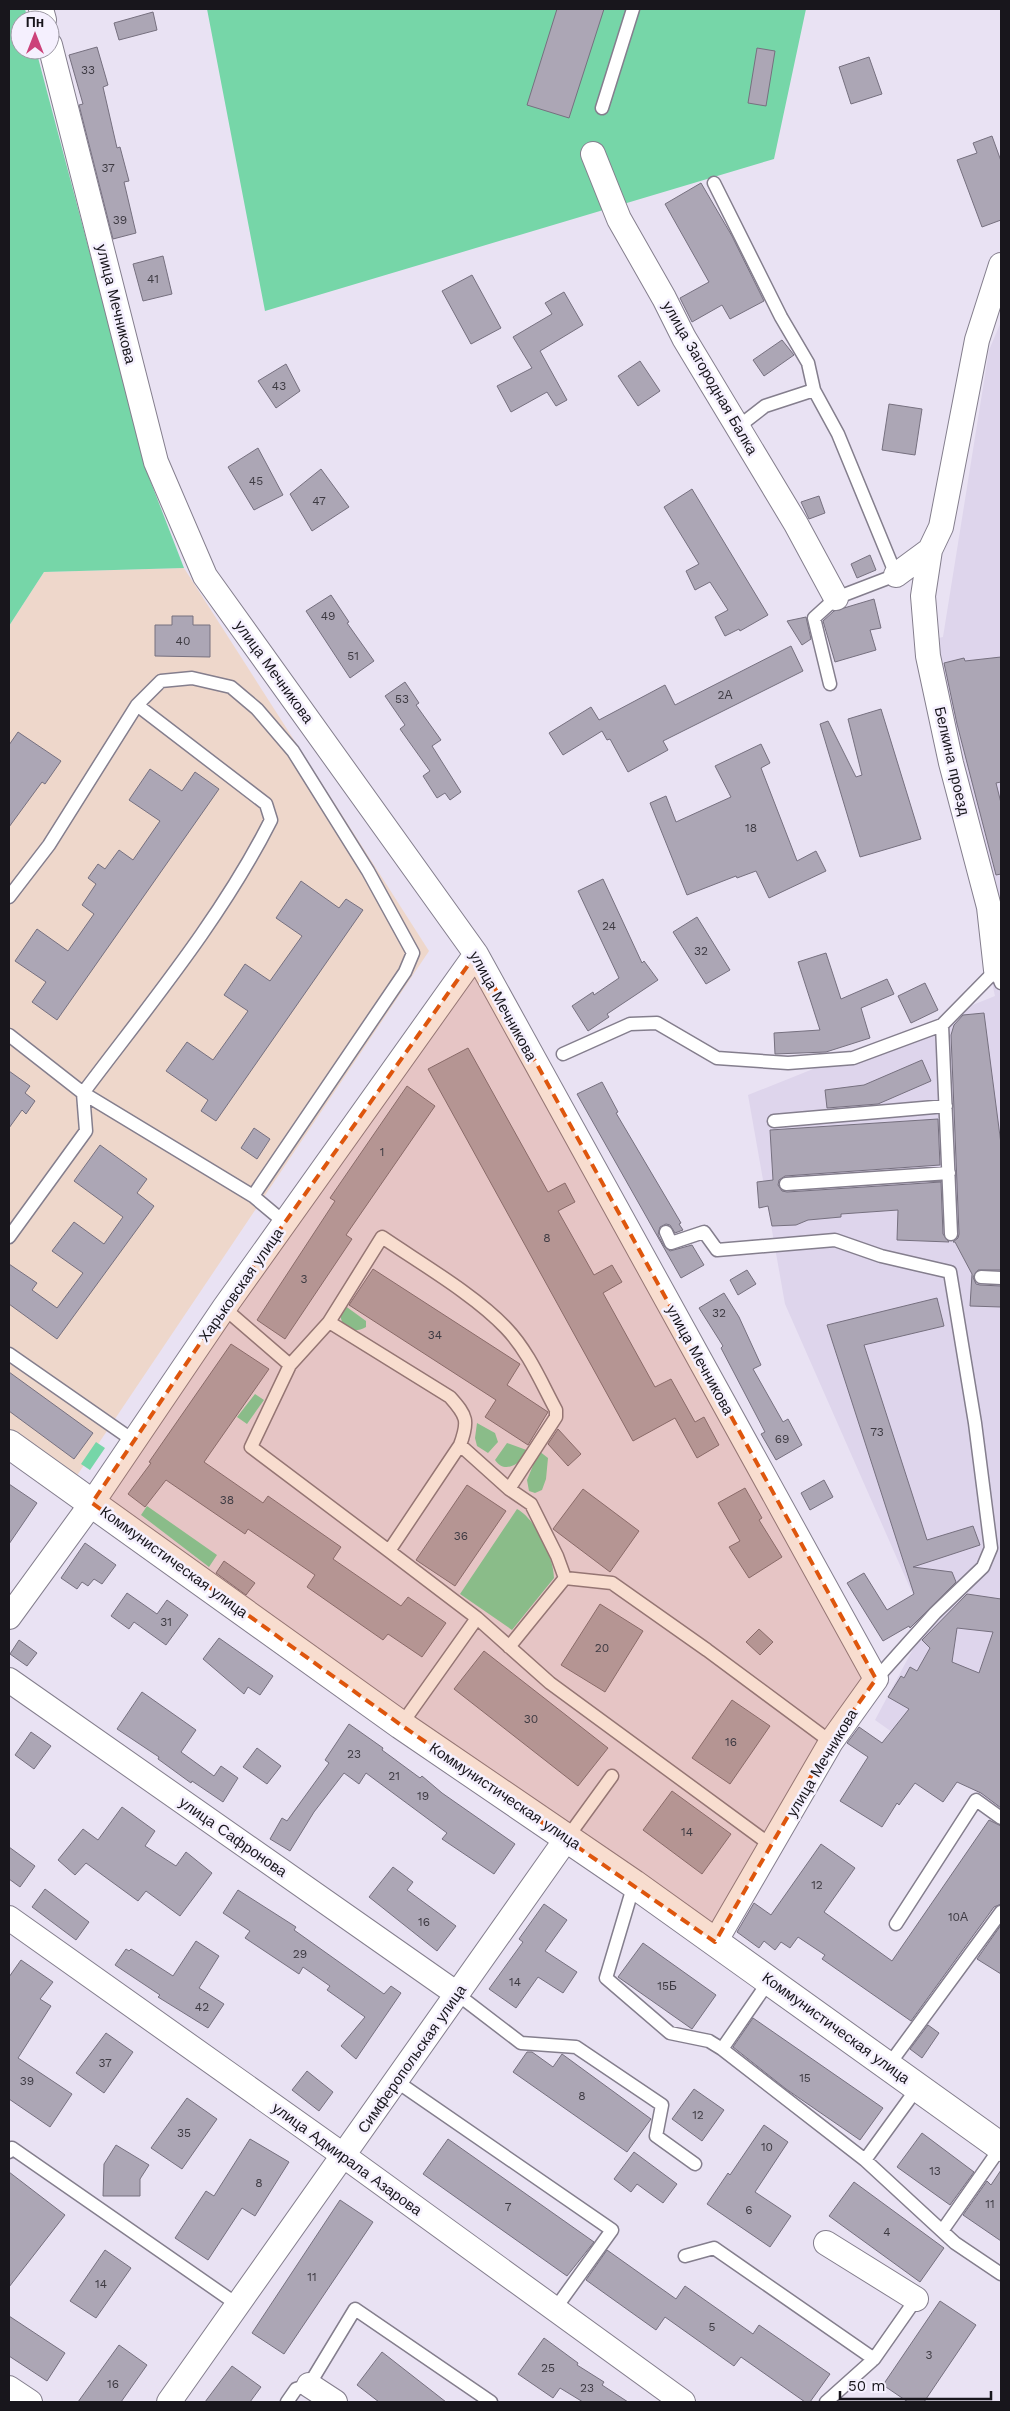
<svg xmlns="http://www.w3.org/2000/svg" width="1010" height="2411" font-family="'Work Sans',sans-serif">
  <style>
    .built { fill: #ded5ec }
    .medical { fill: #eed7cb }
    .green { fill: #76d6a8 }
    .building { fill: #aca6b5; stroke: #76707f; fill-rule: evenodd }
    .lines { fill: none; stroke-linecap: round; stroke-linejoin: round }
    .service-casing { stroke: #847e8d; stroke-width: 15 }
    .minor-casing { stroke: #847e8d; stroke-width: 26 }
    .tertiary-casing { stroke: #847e8d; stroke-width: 30 }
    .service { stroke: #fff; stroke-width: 12 }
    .minor { stroke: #fff; stroke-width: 24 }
    .tertiary { stroke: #fff; stroke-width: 28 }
    .marked { fill: #de560d; fill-opacity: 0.2; stroke: #de560d; stroke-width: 4; stroke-dasharray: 10 6; stroke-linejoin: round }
    .labels { text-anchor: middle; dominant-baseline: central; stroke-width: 5; stroke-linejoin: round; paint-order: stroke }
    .number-label { font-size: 12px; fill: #3d3a42 }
    .street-label { font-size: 15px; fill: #18161c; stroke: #f5f0fe }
  </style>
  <rect width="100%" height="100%" fill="#e9e2f3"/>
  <path class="built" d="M1001,322V1809L875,1720L928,1621L914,1597L785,1304L748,1095L995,996L920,657L921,642L943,637L989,350Z"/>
  <path class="medical" d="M184,568L429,951L74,1480L9,1432V626L44,572Z"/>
  <path class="green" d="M9,9H25L28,20H20V50H36L150,480L184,568L44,572L9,626Z
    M207,9H806L774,159L265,311Z
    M344,1305L366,1321V1327C357,1332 352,1331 343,1326L339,1311Z
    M255,1394L264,1400L247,1424L237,1417Z
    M477,1423L495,1433L498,1442L488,1453L477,1446L475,1438Z
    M96,1442L105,1448L90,1470L81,1464Z
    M507,1443L532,1452C521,1461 506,1476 495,1460Z
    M539,1451L548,1458L546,1479L542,1490L535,1493L529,1491L527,1480Z
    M147,1506L217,1555L209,1567L141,1515Z
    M517,1509C536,1519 554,1558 554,1578L512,1630L460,1594Z"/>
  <path class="building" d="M557,9H604L569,118L527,105Z
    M153,12L157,30L119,40L114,23Z
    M97,47L108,85L103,87L117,148L120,147L129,181L124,182L136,233L113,239L79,105L83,104L69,55Z
    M757,48L775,51L766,106L748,103Z
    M869,57L882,94L851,104L839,67Z
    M992,136L1001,161V220L982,227L957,160L977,153L973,143Z
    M701,183L732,236L764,301L730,319L722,305L692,322L680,298L709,282L665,204Z
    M163,256L172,294L143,301L133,264Z
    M472,275L501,328L471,344L442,291Z
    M564,292L583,325L540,351L567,400L556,406L547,392L511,412L497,386L532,368L513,337L552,314L545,303Z
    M782,340L794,355L764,376L753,360Z
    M640,361L660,391L638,406L618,376Z
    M286,364L300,391L276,408L258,381Z
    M889,404L922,409L915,455L882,450Z
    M258,448L283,495L254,510L228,467Z
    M321,469L349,507L312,531L290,494Z
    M692,489L768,615L740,631L739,629L725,636L715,617L728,610L710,582L695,590L686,571L699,564L664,507Z
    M819,496L825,513L809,519L801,502Z
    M870,555L876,570L857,578L851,564Z
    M331,595L349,622L347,623L374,661L350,678L306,611Z
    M874,599L881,628L870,630L876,650L835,662L823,621L834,611Z
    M172,616H193V625H210V657L155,656V625H172Z
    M806,617L811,639L802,645L787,621Z
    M791,646L803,671L663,741L668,750L628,772L610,739L607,740L602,731L563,755L549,733L591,707L599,720L665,685L675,705Z
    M1001,657V782L996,783L1001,803V874L996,875L957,724L944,663L964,658L965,661Z
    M405,682L419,703L416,705L441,740L432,746L461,792L450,800L445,793L437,798L423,776L430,771L400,729L405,725L385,696Z
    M881,709L921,839L860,857L820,724L828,721L856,777L862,775L848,719Z
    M18,732L61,761L45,784L42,782L9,827V745Z
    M761,744L770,763L761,768L797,861L816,851L826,871L769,898L756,871L737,878L736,876L687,895L650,803L666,796L676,822L731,797L715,766Z
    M150,769L182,791L195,772L219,789L57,1020L32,1002L46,982L15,961L37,929L68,951L94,914L82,905L96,884L88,878L98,864L105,869L119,850L133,860L160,821L129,800Z
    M603,879L642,963L644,961L658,980L607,1014L609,1017L588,1031L572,1006L593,992L594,995L619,978L578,891Z
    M301,881L339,908L346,899L363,910L216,1121L201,1111L208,1100L166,1071L187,1042L213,1060L248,1011L224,995L245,964L270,981L302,936L276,918Z
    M697,917L730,970L706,984L673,932Z
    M826,953L841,999L887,979L894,994L861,1008L870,1038L826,1052L775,1054L774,1033L820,1030L798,962Z
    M925,983L938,1010L911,1023L898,996Z
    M984,1013L1001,1144V1270H978L973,1277L976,1284L980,1285L1001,1286V1307L970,1306L972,1274L955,1242H953L958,1238L959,1234L951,1035L954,1025L963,1015Z
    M468,1048L548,1192L565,1183L575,1202L558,1211L594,1275L612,1265L622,1282L603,1293L655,1387L671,1379L695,1422L704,1417L719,1445L697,1458L675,1418L633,1441L428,1069Z
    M922,1060L931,1081L878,1104L827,1108L825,1090L864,1085Z
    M9,1071L30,1086L25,1093L35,1101L26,1114L22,1110L9,1128Z
    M602,1082L618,1112L616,1113L681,1223L679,1224L683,1230L675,1233L670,1225L666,1224L660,1227L658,1235L664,1246L670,1251L692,1245L704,1265L681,1278L577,1094Z
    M407,1086L435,1106L346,1235L352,1239L285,1339L257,1320L335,1201L330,1198Z
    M938,1119L940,1165L785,1176L779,1180L778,1185L782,1191L787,1192L941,1182L943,1234L949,1242L897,1240L898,1210L841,1214V1217L808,1220L796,1225L772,1226L768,1206L759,1208L757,1182L773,1180L770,1130Z
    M254,1128L270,1139L257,1159L241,1148Z
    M100,1145L147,1179L137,1193L154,1206L57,1339L9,1304V1264L37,1283L32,1290L57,1308L83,1273L52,1251L74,1222L104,1244L123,1217L74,1181Z
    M373,1269L520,1364L507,1385L548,1412L528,1445L485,1417L496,1400L349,1305Z
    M747,1270L756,1284L738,1295L730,1280Z
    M724,1293L739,1317L761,1365L753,1369L783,1422L788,1419L802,1445L776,1460L761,1434L765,1432L721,1348L723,1346L699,1308Z
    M937,1298L944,1326L864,1345L927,1540L973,1526L980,1545L913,1567L952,1572L956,1582L910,1628L909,1626L883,1641L847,1583L864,1573L887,1610L914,1594L827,1325Z
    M231,1344L269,1369L204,1462L263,1503L268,1496L341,1547L333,1559L401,1606L408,1597L446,1623L422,1657L388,1634L383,1640L307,1587L315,1575L248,1529L245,1534L166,1480L145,1507L128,1494L151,1463L149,1462Z
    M9,1372L93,1433L74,1459L9,1411Z
    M558,1429L581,1454L568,1466L548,1444Z
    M824,1480L833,1497L810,1510L801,1493Z
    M9,1484L37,1503L9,1544Z
    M467,1485L506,1511L455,1586L416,1560Z
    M745,1488L762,1518L759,1520L782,1557L749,1578L729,1547L740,1541L718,1503Z
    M583,1489L639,1531L610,1572L553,1529Z
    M85,1543L116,1565L102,1584L94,1579L88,1586L82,1582L77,1589L61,1578Z
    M224,1561L255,1583L246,1595L216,1573Z
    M127,1593L157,1614L167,1600L188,1615L166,1645L134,1622L129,1629L111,1616Z
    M967,1594L1001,1599V1808L981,1793L957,1782L943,1802L915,1783L899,1805L897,1803L882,1827L840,1801L868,1757L847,1743L859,1727L882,1743L909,1709L888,1697L901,1676L904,1678L910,1667L917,1671L930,1648L922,1640ZM957,1628L993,1632L979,1673L952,1662Z
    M600,1604L643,1631L605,1692L561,1665Z
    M759,1629L773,1642L760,1655L746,1642Z
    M219,1638L273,1676L260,1695L248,1687L244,1694L203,1659Z
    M19,1640L37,1653L27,1666L10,1654Z
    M484,1651L608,1748L578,1786L454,1689Z
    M142,1692L196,1730L181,1752L214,1776L221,1766L238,1778L223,1802L192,1781L191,1783L158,1759L159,1757L117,1729Z
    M732,1700L770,1726L730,1784L692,1758Z
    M349,1724L383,1748L382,1750L420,1778L422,1776L442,1793L515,1844L494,1874L442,1839L447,1833L366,1773L359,1784L344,1773L314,1812L290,1851L270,1839L282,1818L287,1821L329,1763L325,1760Z
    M31,1732L51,1746L34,1769L15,1755Z
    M257,1748L281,1766L267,1784L243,1767Z
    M672,1791L731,1834L702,1874L643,1830Z
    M122,1807L155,1831L145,1846L176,1866L186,1852L212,1873L180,1916L146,1891L138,1901L86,1863L75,1875L58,1860L83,1829L98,1840Z
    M989,1820L1001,1826V1904L994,1907L911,2021L822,1959L825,1955L798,1937L790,1948L781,1942L775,1950L764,1941L759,1948L737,1932L754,1903L771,1915L821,1844L855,1868L824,1912L892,1961Z
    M9,1847L35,1866L20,1887L9,1879Z
    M393,1867L413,1882L407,1890L456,1926L437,1951L369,1897Z
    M45,1889L89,1922L76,1940L32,1907Z
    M238,1890L296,1927L294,1930L384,1994L391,1986L401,1993L356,2059L341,2046L365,2017L327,1990L330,1986L303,1967L299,1974L245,1938L250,1931L223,1913Z
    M544,1904L567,1920L545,1951L577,1972L563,1993L538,1977L516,2008L489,1989L523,1942L519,1939Z
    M1001,1925V1974L977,1959Z
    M196,1941L219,1956L199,1988L224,2004L208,2028L158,1997L160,1995L115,1965L126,1949L129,1951L131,1949L173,1976Z
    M643,1943L716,1995L692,2029L618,1977Z
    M21,1960L53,1982L40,1999L51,2006L18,2058L72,2094L50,2127L9,2099V1977Z
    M753,2018L883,2108L860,2140L786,2089L733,2047Z
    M928,2025L939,2033L922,2058L910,2049Z
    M106,2033L133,2052L104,2093L76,2073Z
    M527,2052H532L553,2067L562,2054L651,2119L627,2152L513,2072Z
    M307,2071L333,2092L319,2111L292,2090Z
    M694,2089L724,2110L702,2141L672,2119Z
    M187,2098L217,2119L182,2169L151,2148Z
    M764,2125L788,2142L755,2192L791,2216L770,2247L707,2204L728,2173L730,2175Z
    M922,2133L974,2172L950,2205L897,2167Z
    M250,2139L289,2162L255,2216L242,2208L208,2260L175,2238L206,2191L214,2196Z
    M448,2139L594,2242L567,2276L423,2174Z
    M116,2145L149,2165L140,2179V2196H103L104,2164Z
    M634,2152L677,2184L663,2203L637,2184L631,2192L614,2179Z
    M1001,2170V2241L963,2215L987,2181L991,2185Z
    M9,2172L65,2215L9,2287Z
    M854,2182L944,2248L920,2282L829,2216Z
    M340,2200L373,2222L284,2354L252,2333Z
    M105,2250L131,2268L96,2318L70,2301Z
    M607,2250L676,2299L685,2286L753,2334L759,2325L830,2374L810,2402H805L741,2357L734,2366L665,2317L656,2330L586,2280Z
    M940,2301L976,2325L924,2402H908L883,2385Z
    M9,2316L65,2353L47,2381L9,2356Z
    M544,2338L578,2363L577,2365L604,2382L602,2385L628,2402H583L560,2388L553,2398L518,2374Z
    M119,2345L147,2365L121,2402H78Z
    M382,2352L446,2402H379L357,2385Z
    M232,2366L261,2387L250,2402H205Z"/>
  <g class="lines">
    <defs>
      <path id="service" d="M602,108L633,9
        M714,183L781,317L808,363L814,390L765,406L738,427
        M814,390L838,434L896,575L836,598L814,618L830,684
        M9,897L49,845L137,705L161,681L192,678L231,687L257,709L293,751L368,871L413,953L405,972L253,1196
        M942,1025L951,1234
        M9,1035L83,1093L253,1196L284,1222
        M563,1054L630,1024L657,1023L717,1058L788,1063L853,1058L942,1025L996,970L1001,983
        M774,1121L946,1106
        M786,1184L949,1173
        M666,1232L671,1243L704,1232L717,1250L835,1240L881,1256L950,1272L975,1423L991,1548L983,1567L935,1613L876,1679
        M9,1237L86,1131L83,1093C149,1005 221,919 271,820L266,804L137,705
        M981,1277L1001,1278
        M224,1308L290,1365L329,1322L450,1397C467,1416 469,1421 460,1445L389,1551L251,1447L290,1365
        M329,1322L382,1237C420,1263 475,1295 506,1328C528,1351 541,1382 556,1410V1417L509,1489
        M9,1354L134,1441
        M460,1445L509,1489L531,1504L557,1556L565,1578L612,1583L707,1650L831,1742
        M389,1551L477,1618L401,1725
        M477,1618L550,1683L772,1846
        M509,1647L565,1578
        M567,1838L612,1776
        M634,1884L606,1978L670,2033L709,2041L722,2049L865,2160L955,2243L1001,2274
        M896,1924L976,1800L1001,1818
        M457,1994L521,2043L576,2047L662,2105L656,2136L695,2164
        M722,2049L769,1981
        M888,2066L1001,1912
        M396,2081L612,2230L555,2309
        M9,2152L12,2148L238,2305
        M865,2160L918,2087
        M942,2231L1001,2147
        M685,2256L714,2248L874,2359
        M287,2402L296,2389L309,2385L355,2309L491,2402
        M826,2402L874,2359L916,2299"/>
      <path id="minor" d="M41,9L44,20
        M50,45L156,462L205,576L476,954L876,1679L831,1742L715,1942
        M593,154L619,219L664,298L684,338L796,524L836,598
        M930,550L923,596L928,656L951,763L989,907L996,970
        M896,575L930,550L941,527L977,340L1001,265
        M9,1617L92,1503L224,1308L476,954
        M9,1680L457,1994
        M9,1918L333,2148L683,2402
        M826,2243L916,2299
        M309,2385L335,2402
        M9,2388L30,2402
        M169,2402L567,1838"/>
      <path id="tertiary" d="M9,1444L401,1725L634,1884L1001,2147"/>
    </defs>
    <use href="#service" class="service-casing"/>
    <use href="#minor" class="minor-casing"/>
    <use href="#tertiary" class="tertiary-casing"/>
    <use href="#service" class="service"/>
    <use href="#minor" class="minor"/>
    <use href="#tertiary" class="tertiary"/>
  </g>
  <path class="marked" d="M476,954L876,1679L831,1742L715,1942L401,1725L92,1503L224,1308Z"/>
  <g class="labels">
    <g class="number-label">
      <text x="88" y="70">33</text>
      <text x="108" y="168">37</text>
      <text x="120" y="220">39</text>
      <text x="153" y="279">41</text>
      <text x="279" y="386">43</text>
      <text x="256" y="481">45</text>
      <text x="319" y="501">47</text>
      <text x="328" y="616">49</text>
      <text x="183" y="641">40</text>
      <text x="353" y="656">51</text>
      <text x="725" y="695">2А</text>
      <text x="402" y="699">53</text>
      <text x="751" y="828">18</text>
      <text x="609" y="926">24</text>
      <text x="701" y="951">32</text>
      <text x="382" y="1152">1</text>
      <text x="547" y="1238">8</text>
      <text x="304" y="1279">3</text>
      <text x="719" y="1313">32</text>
      <text x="435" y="1335">34</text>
      <text x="877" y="1432">73</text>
      <text x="782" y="1439">69</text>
      <text x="227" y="1500">38</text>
      <text x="461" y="1536">36</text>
      <text x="166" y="1622">31</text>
      <text x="602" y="1648">20</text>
      <text x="531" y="1719">30</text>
      <text x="731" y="1742">16</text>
      <text x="354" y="1754">23</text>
      <text x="394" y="1776">21</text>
      <text x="423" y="1796">19</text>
      <text x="687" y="1832">14</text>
      <text x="817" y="1885">12</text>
      <text x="958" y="1917">10А</text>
      <text x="424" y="1922">16</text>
      <text x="300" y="1954">29</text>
      <text x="515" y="1982">14</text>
      <text x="667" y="1986">15Б</text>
      <text x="202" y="2007">42</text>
      <text x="105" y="2063">37</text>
      <text x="805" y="2078">15</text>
      <text x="27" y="2081">39</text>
      <text x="582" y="2096">8</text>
      <text x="698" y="2115">12</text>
      <text x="184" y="2133">35</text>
      <text x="767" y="2147">10</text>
      <text x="935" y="2171">13</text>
      <text x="259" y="2183">8</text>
      <text x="990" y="2204">11</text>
      <text x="508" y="2207">7</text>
      <text x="749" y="2210">6</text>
      <text x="887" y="2232">4</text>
      <text x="312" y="2277">11</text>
      <text x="101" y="2284">14</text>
      <text x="712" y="2327">5</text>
      <text x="929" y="2355">3</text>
      <text x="548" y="2368">25</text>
      <text x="113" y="2384">16</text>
      <text x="587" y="2388">23</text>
    </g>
    <g class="street-label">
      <text transform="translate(116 304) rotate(76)">улица Мечникова</text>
      <text transform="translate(710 378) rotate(60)">улица Загородная Балка</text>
      <text transform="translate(274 672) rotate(54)">улица Мечникова</text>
      <text transform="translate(952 761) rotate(77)">Белкина проезд</text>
      <text transform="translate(503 1006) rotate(61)">улица Мечникова</text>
      <text transform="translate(241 1285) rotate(-55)">Харьковская улица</text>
      <text transform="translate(700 1360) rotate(61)">улица Мечникова</text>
      <text transform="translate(174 1562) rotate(36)">Коммунистическая улица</text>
      <text transform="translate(822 1763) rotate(-59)">улица Мечникова</text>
      <text transform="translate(505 1796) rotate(34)">Коммунистическая улица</text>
      <text transform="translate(233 1837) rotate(35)">улица Сафронова</text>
      <text transform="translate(836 2028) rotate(36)">Коммунистическая улица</text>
      <text transform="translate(412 2059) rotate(-55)">Симферопольская улица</text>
      <text transform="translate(347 2159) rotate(36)">улица Адмирала Азарова</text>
    </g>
  </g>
  <rect width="1010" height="2411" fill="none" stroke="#18161c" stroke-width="20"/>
  <g transform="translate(35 35)"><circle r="24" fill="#f5f0fe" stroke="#9d99a4"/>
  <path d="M0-4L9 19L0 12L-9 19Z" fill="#cc427a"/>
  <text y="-8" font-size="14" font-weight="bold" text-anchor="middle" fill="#18161c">Пн</text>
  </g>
  <path d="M840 2391v8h151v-8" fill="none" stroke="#18161c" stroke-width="2.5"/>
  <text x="848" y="2391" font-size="15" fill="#18161c" stroke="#f5f0fe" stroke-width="4" paint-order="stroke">50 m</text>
</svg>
